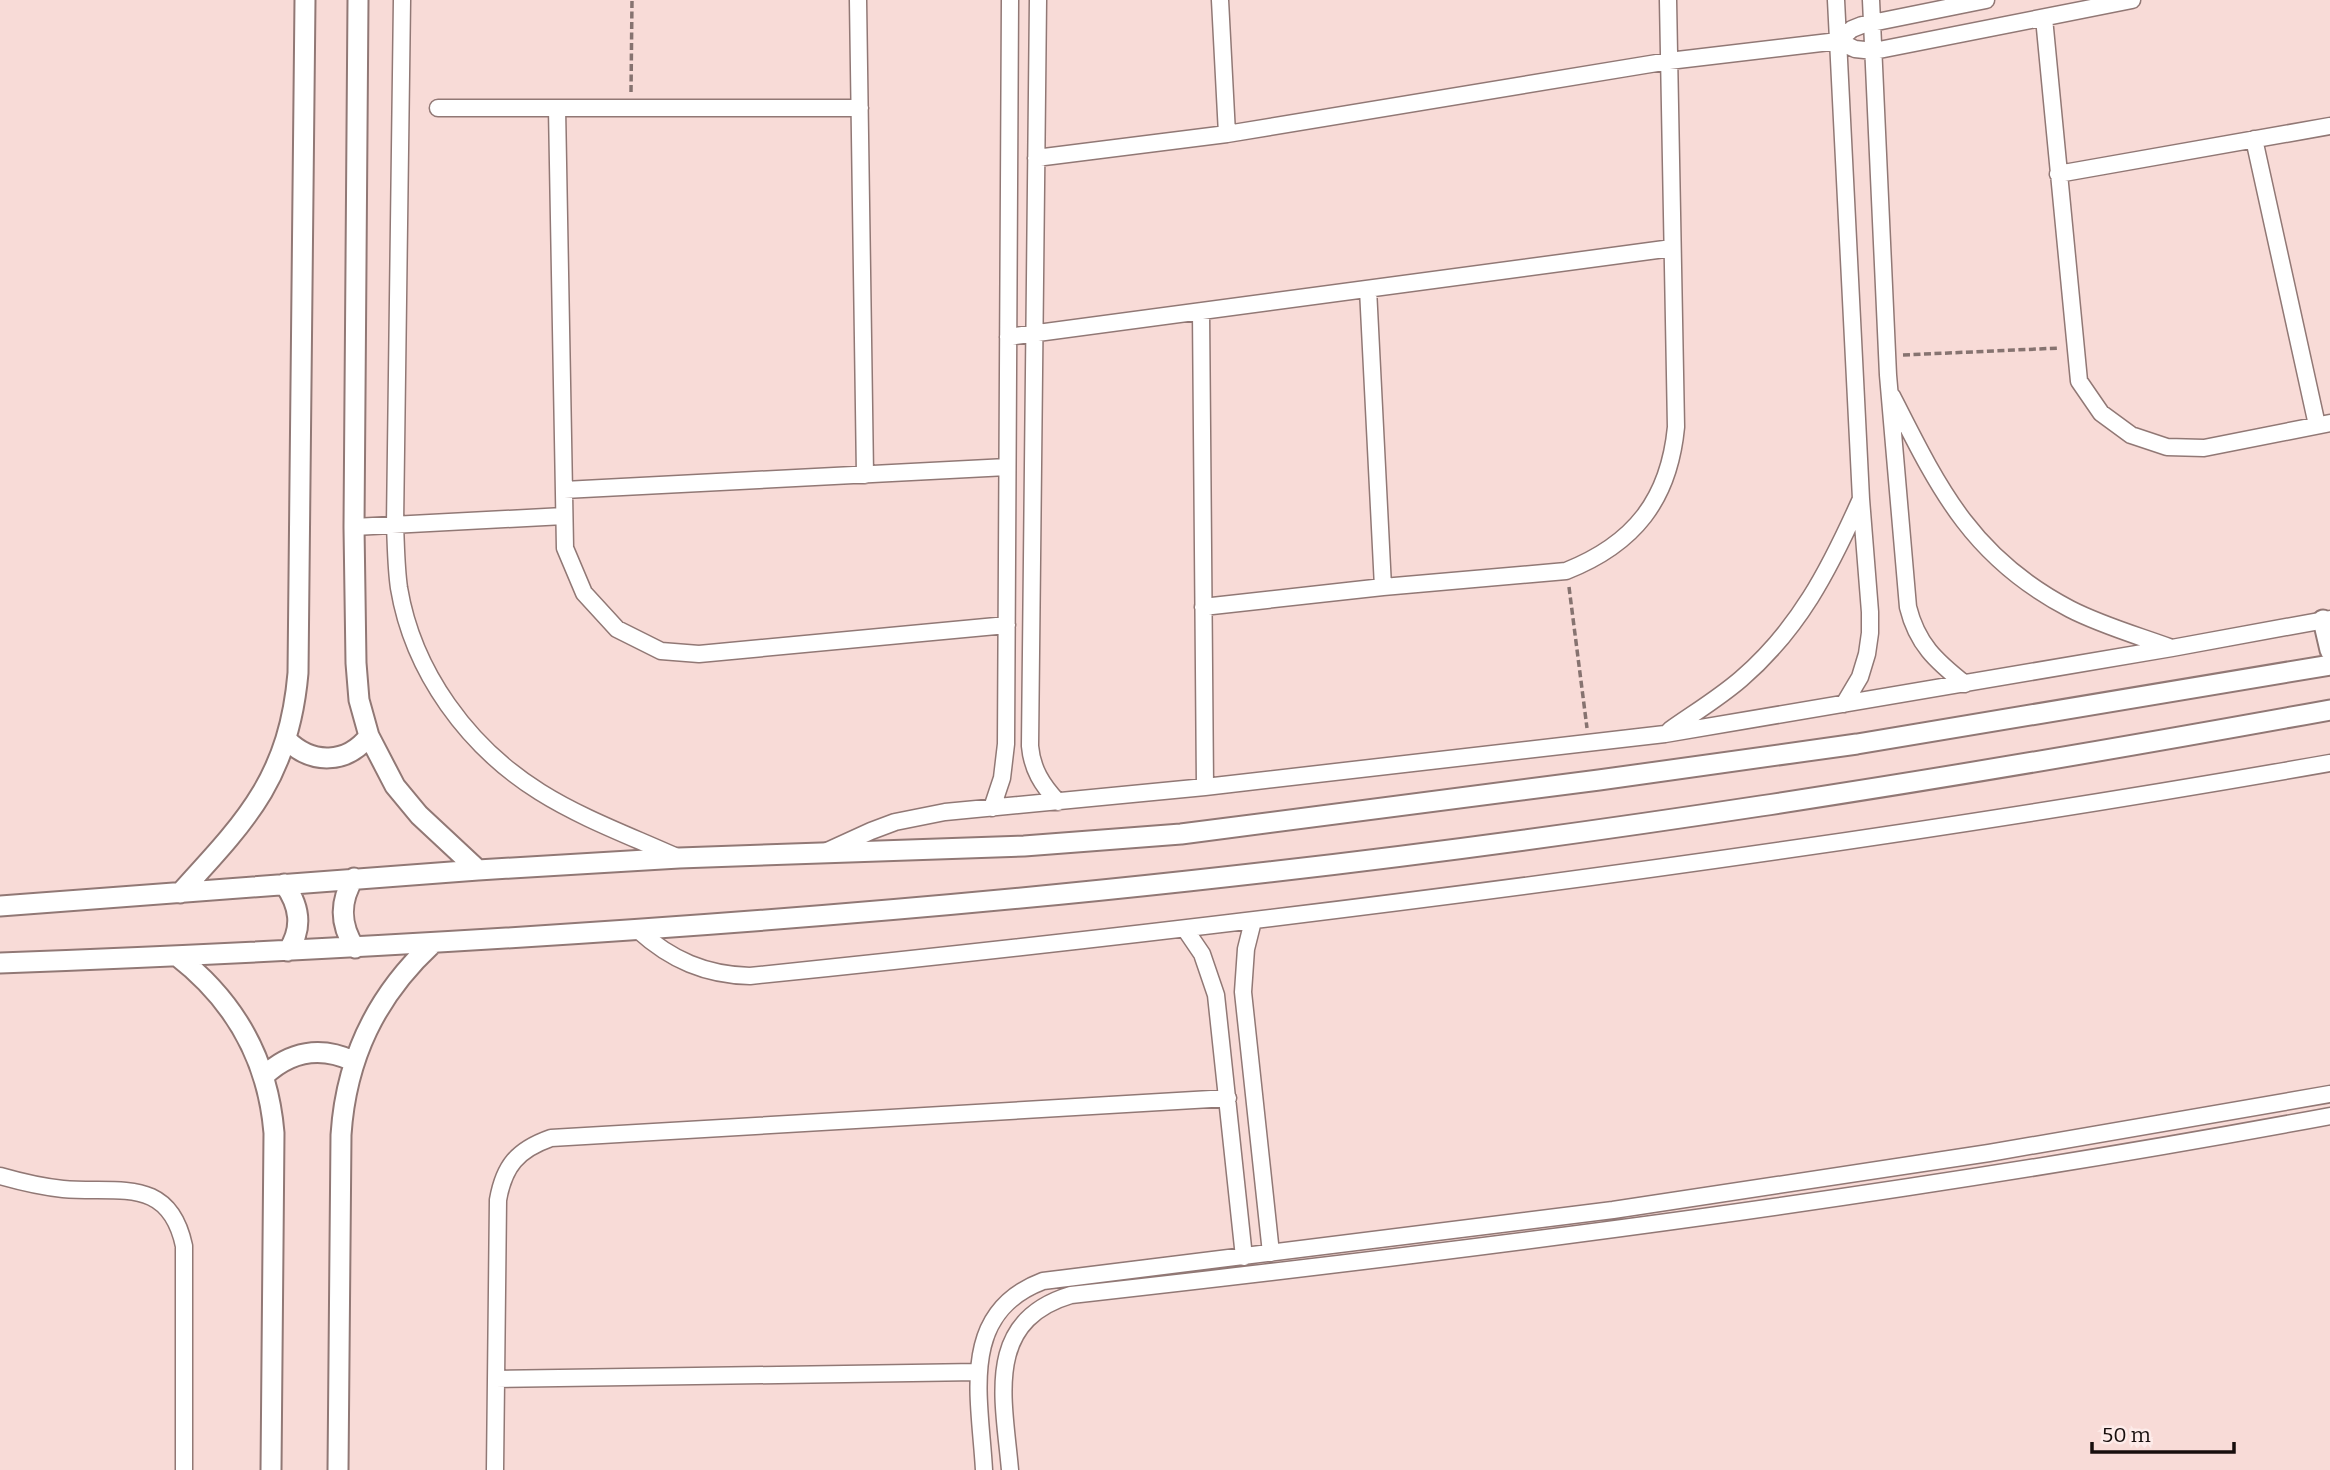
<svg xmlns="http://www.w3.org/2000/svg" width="2330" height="1470" font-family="Bitter,serif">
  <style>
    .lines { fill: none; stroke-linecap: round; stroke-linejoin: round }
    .minor-casing { stroke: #917875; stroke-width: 19 }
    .tertiary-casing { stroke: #917875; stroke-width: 23 }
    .path { stroke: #867370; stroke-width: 3.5; stroke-dasharray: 7 3.5; stroke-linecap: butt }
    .minor { stroke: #fff; stroke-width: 16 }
    .tertiary { stroke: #fff; stroke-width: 19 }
  </style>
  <rect width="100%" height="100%" fill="#f8dbd7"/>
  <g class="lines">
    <defs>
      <path id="minor" d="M402,0L395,525C396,546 396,567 399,588C413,672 468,747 540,792C583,819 633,837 679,858
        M858,0L865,475
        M1038,0L1030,746C1032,769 1042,785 1058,802
        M1220,0L1227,134
        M1836,0L1861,499L1870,612V633L1867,654L1860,677L1844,704
        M1871,0L1888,375L1908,607C1917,644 1936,661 1965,684
        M2044,18L2079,381L2101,413L2131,435L2167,447L2204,448L2330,423
        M1838,41L1855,49L1874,51L2132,0
        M438,108H860
        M557,108L565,548L584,593L617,629L661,651L699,654L1007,625
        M2254,139L2317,425
        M1036,158L1227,134L1669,61L1838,41L1852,29L1862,25L1986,0
        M2058,174L2330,126
        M1368,289L1383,587
        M1201,311L1205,787
        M1008,337L1672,248
        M1892,396C1939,489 1972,558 2070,609C2101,625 2136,635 2169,647
        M564,490L1007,467
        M354,527L564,516
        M1203,607L1383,587L1566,571C1634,544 1669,500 1676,427L1668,0
        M1670,730C1694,713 1719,698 1741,679C1799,629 1829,570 1860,501
        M992,808L1002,778L1006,744L1010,0
        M825,852L871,831L895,822L945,812L1205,787L1665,734L2172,648L2330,619
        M1253,921L1246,949L1243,992L1271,1253
        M1185,929L1202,954L1216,995L1244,1257
        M638,930C671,960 706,975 750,976C1279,922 1807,855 2330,763
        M0,1176C21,1182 42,1187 63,1189C117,1194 169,1175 184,1246V1470
        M496,1379L978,1372
        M495,1470L498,1200C504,1166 517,1150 551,1138L1228,1098
        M984,1470C980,1397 958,1313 1043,1281L1613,1210L1989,1153L2330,1094
        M1010,1470C1004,1400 983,1321 1071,1295C1492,1248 1913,1194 2330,1116"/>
      <path id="tertiary" d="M358,0L354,527L356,663L359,700L369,736L395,786L419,815L478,870
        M2323,620L2330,650
        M287,740C312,765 347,764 369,736
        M354,878C339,902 340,925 355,948
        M284,884C300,906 303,928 288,951
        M180,893C247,820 289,777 298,673L305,0
        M0,906L478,870L679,858L1024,846L1181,834L1599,780L1857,744L2330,665
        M177,956C235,1001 268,1060 274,1133L271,1470
        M0,963C397,948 793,924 1188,881C1571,840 1951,779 2330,710
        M264,1076C290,1051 321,1046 353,1061
        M338,1470L341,1135C346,1058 376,996 432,944"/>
    </defs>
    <use href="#minor" class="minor-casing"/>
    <use href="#tertiary" class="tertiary-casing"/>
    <path class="path" d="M631,92L632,0
      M1903,355L2060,348
      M1569,587L1587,728"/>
    <use href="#minor" class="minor"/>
    <use href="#tertiary" class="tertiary"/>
  </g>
  <path d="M2092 1442v10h142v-10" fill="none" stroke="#170e0d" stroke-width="3.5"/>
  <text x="2102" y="1442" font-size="21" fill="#170e0d" stroke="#fdebe9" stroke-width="5" paint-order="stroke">50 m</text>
</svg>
